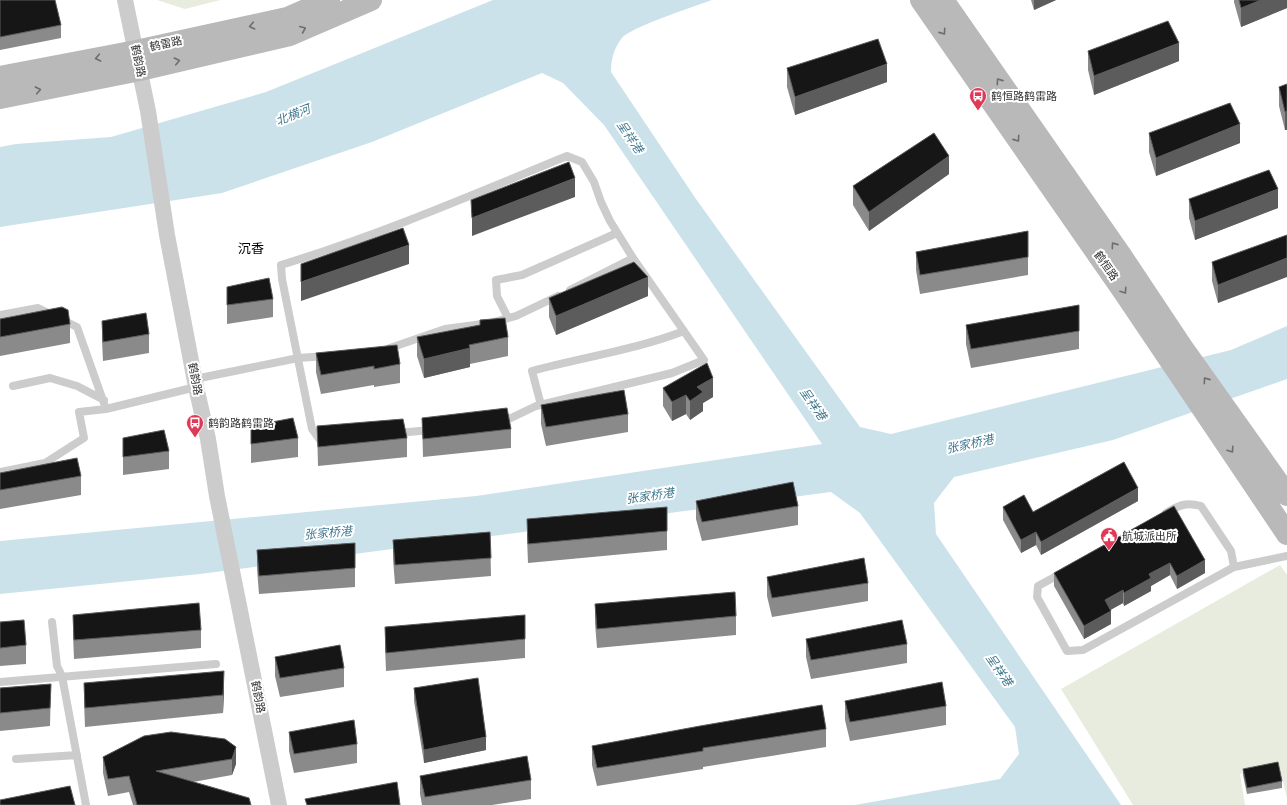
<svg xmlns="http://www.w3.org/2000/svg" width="1287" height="805" font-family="'Roboto Condensed','Noto Sans SC',sans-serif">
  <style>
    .green { fill: #e7ecde }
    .water { fill: #cbe2eb }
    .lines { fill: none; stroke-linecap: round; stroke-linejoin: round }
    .lane { stroke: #ccc; stroke-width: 8 }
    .street { stroke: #ccc; stroke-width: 16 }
    .secondary { stroke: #b9b9b9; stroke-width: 22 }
    .wall { fill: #8a8a8a }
    .shaded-wall { fill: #5c5c5c }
    .building { fill: #161616; stroke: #5c5c5c }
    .oneway { stroke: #6d6d6d }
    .labels { text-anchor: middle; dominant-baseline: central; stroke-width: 4; stroke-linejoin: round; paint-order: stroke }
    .street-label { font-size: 11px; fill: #2f2f2f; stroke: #fff }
    .poi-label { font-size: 11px; fill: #2f2f2f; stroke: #fff; text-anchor: start }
    .water-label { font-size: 12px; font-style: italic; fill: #40788f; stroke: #fff }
    .quarter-label { font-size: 13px; fill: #000; stroke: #fff }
  </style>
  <rect width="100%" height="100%" fill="#fff"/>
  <path class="green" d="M157,0H220L185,9Z
    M1280,565L1287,575V798L1279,765L1240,774L1245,805H1133L1061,689Z"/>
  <path class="water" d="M493,0H712C696,6 631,27 622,38C614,48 611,59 611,72L696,199L860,427L891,434L1231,350L1287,326V379L1113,440L954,477L934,503L936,534L1121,805H855L1000,779L1019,754L1015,727L860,513L831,492L200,574L0,594V541L476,496L822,444L604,125L563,83L542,73L372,142L222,193L0,227V147L16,144L111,137L266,92Z"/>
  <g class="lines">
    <path class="lane" d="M567,156L582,162L594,182L601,202L610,221L633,258L704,360L672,373L536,406L511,418L475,426L320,440L312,429L282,279L281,265C379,235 472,195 567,156Z
      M570,290L633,258
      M0,315L38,308L77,327L106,409
      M508,318L497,296L496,280L522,275L617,233
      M387,349L445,329L490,323L516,316L558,296
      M195,379L298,358L326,356
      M13,386L50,378L77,386L104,400
      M541,405L532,371C583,357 635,350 684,331
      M0,472L45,463L84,438L79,412L106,409L196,387
      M1166,513C1179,505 1186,502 1201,506L1231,551L1234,567
      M1064,572L1038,586L1037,597L1067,651L1083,650L1234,567L1287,556
      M52,622L57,666L62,676L86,805
      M0,682L216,664
      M16,759L77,755"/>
    <path class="street" d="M125,0L148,111L167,235L196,387L208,439L217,496L279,805"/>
    <path class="secondary" d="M921,0L1124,292L1287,534
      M943,0L1120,254L1182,347L1287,495
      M0,77L136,51L287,18L329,0
      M0,98L140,70L290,35L371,0"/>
  </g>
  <path class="wall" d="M0,0L61,25V38L0,50Z
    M1031,0H1056L1034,10Z
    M1234,0H1287V8L1241,27L1234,2Z
    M1088,51L1179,61L1094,95L1088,70Z
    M787,68L887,82L795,115L787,87Z
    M1287,84V130H1285L1279,106V87Z
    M1149,133L1240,143L1156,176L1149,152Z
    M949,174L869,231L853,205V186Z
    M1189,199L1278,208L1195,240L1189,218Z
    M1028,231V275L920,294L916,270V252Z
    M1287,235L1218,303L1212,281V262Z
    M227,287L273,299V317L227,324Z
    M648,296L556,335L549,317V298Z
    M1079,305V349L971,368L966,344V325Z
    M0,319L70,324V343L0,356Z
    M102,321L149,334V353L103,361L102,340Z
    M417,337H508V356L470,364V367L424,378L417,356Z
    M316,353L400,364V383L374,387V385L321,394L316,372Z
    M663,388L713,397L703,403V411L690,420L686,414L672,421L663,406Z
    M541,405L628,414V432L546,446L541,424Z
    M422,418L511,429V448L423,457Z
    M251,426L298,438V457L251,463Z
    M317,426L407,438V457L318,466Z
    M123,438L169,451V469L123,475Z
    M0,473L81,476V495L0,509Z
    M696,501L798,506V525L702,541L696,519Z
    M1138,501L1041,555L1036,545L1021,553L1003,520V507L1033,512Z
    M1174,506L1205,573L1177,589L1170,575L1151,586V591L1124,606L1123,603L1110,610L1111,624L1084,639L1054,586V573Z
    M527,519L667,531V550L528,563L527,538Z
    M490,532L491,576L395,584L393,559V540Z
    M355,543V587L259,594L257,569V550Z
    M767,577L868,583V601L772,617L767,596Z
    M595,604L736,616V635L597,648L595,623Z
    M73,615L201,630V648L74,659L73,634Z
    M0,622L26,645V664L0,666Z
    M385,627L525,639V658L386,671L385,646Z
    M806,639L907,644V663L811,679L806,657Z
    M275,657L344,668V687L280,697L275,676Z
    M84,683L224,690L223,713L85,727L84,701Z
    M51,684L50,726L0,731V688Z
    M414,688L486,750L424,763L414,701Z
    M845,701L946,706V725L850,741L845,720Z
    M826,729V747L703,767V769L597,786L592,765V746Z
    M289,732L357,744V763L294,773L289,751Z
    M225,739L236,764L232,775L193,782L251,805H133L129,792L108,796L103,773V757Z
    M1243,769L1282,781V788L1247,794L1243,775Z
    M420,776L531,780V799L492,805H422L420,794Z"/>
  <path class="shaded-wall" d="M1034,0H1056L1034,10Z
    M1261,0H1287V8L1241,27V8Z
    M1179,43V61L1094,95V76Z
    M887,64V82L795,115V97Z
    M1287,111V130H1285V112Z
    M1240,124V143L1156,176V158Z
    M949,156V174L869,231V212Z
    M575,178V197L472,236V218Z
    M1278,189V208L1195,240V221Z
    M409,245V264L301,301V282Z
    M1287,258V277L1218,303V285Z
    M648,277V296L556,335V316Z
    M470,348V367L424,378V359Z
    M713,378V397L703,403V411L690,420V401L697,387Z
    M686,395V414L672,421V402Z
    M1138,488V501L1041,555V542Z
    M1036,532V545L1021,553V540Z
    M1205,560V573L1177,589V576Z
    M1170,563V575L1151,586V591L1124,606V593L1149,574Z
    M1123,590V603L1105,613V600Z
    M1111,611V624L1084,639V626Z
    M224,671V690L223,713V695Z
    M486,737V750L424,763V750Z
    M236,747V764L232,775V759Z"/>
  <path class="building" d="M0,0H55L61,25L0,37Z
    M1239,0H1261L1241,8Z
    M1168,21L1179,43L1094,76L1088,51Z
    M878,39L887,64L795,97L787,68Z
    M1287,84V111L1285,112L1279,87Z
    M1230,103L1240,124L1156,158L1149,133Z
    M934,133L949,156L869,212L853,186Z
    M569,162L575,178L472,218L471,200Z
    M1269,170L1278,189L1195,221L1189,199Z
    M403,228L409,245L301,282V264Z
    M1028,231V257L920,275L916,252Z
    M1287,235V258L1218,285L1212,262Z
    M634,262L648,277L556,316L549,298Z
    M269,278L273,299L227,305V287Z
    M1079,305V331L971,349L966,325Z
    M62,307L68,310L70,324L0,337V319Z
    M146,313L149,334L103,342L102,321Z
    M505,318L508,337L469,345L470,348L424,359L417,337L480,325V320Z
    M397,345L400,364L374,369V366L321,375L316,353Z
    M707,363L713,378L697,387L703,392L690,401L686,395L672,402L663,388Z
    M624,390L628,414L546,427L541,405Z
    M507,408L511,429L423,439L422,418Z
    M293,418L298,438L251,444V426Z
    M403,419L407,438L318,447L317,426Z
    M164,430L169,451L123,457V438Z
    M77,458L81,476L0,490V473Z
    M1124,462L1138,488L1041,542L1036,532L1021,540L1003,507L1024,495L1033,512Z
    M793,482L798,506L702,522L696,501Z
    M1174,506L1205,560L1177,576L1170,563L1149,574L1151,578L1124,593L1123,590L1105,600L1111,611L1084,626L1054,573Z
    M667,507V531L528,544L527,519Z
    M490,532L491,558L395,565L393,540Z
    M355,543V568L259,576L257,550Z
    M864,558L868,583L772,598L767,577Z
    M735,592L736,616L597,629L595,604Z
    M199,603L201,630L74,640L73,615Z
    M525,615V639L386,653L385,627Z
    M24,620L26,645L0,648V622Z
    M902,620L907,644L811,660L806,639Z
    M340,645L344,668L280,678L275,657Z
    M224,671L223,695L85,708L84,683Z
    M478,678L486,737L424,750L414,688Z
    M942,682L946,706L850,722L845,701Z
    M51,684L50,708L0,713V688Z
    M822,705L826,729L703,748V751L597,768L592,746L700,726Z
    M354,720L357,744L294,754L289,732Z
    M171,732L225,739L236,747L232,759L156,771L249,798L251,805H137L129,776L108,779L103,757L144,736Z
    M527,756L531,780L425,797L420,776Z
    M1278,762L1282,781L1247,788L1243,769Z
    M397,782L400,805H307L305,799Z
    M70,786L75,805H0V800Z"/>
  <defs><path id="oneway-chevron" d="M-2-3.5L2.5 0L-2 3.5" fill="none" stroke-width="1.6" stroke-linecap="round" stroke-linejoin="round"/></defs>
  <g class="oneway">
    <use href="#oneway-chevron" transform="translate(252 26) rotate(168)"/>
    <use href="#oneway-chevron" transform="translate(303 29) rotate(-23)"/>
    <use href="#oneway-chevron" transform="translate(943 32) rotate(55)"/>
    <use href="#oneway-chevron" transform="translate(98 58) rotate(169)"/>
    <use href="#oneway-chevron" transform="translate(177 61) rotate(-13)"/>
    <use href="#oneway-chevron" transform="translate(999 81) rotate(-125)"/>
    <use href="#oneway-chevron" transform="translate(38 90) rotate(-11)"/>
    <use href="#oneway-chevron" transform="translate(1017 139) rotate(55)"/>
    <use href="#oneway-chevron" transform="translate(1114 245) rotate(-125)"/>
    <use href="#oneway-chevron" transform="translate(1124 291) rotate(56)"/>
    <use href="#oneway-chevron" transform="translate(1206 380) rotate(-125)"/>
    <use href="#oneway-chevron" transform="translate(1231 450) rotate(56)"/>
  </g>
  <defs>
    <symbol id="bus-pin" viewBox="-11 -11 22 30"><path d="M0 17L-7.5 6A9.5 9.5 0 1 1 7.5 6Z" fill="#df3956" stroke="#fff"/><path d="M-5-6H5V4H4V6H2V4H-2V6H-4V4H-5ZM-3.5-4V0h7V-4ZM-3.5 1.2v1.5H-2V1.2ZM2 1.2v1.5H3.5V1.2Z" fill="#fff"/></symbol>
    <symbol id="civic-pin" viewBox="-11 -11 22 30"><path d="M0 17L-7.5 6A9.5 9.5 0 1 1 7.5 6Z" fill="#df3956" stroke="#fff"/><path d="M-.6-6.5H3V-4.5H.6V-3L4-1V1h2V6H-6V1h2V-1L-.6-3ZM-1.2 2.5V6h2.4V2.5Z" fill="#fff"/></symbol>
  </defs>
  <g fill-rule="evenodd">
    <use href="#bus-pin" x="968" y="86" width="20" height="27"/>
    <use href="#bus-pin" x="185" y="413" width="20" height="27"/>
    <use href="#civic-pin" x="1099" y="526" width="20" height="27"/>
  </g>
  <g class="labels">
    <g class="street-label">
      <text transform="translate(166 44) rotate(-12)">鹤雷路</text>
      <text transform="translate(138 61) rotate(78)">鹤韵路</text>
      <text transform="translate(1106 266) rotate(55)">鹤恒路</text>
      <text transform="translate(195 379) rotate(79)">鹤韵路</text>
      <text transform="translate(258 697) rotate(79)">鹤韵路</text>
    </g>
    <g class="poi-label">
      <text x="991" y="96">鹤恒路鹤雷路</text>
      <text x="208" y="423">鹤韵路鹤雷路</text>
      <text x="1122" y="536">航城派出所</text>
    </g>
    <g class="water-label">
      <text transform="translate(293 115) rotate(-22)">北横河</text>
      <text transform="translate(630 137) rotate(56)">呈祥港</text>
      <text transform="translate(813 404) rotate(55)">呈祥港</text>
      <text transform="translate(970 444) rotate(-12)">张家桥港</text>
      <text transform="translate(650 496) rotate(-8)">张家桥港</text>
      <text transform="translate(328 533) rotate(-5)">张家桥港</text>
      <text transform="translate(999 670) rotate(55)">呈祥港</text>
    </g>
    <g class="quarter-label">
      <text x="251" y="248">沉香</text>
    </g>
  </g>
</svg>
